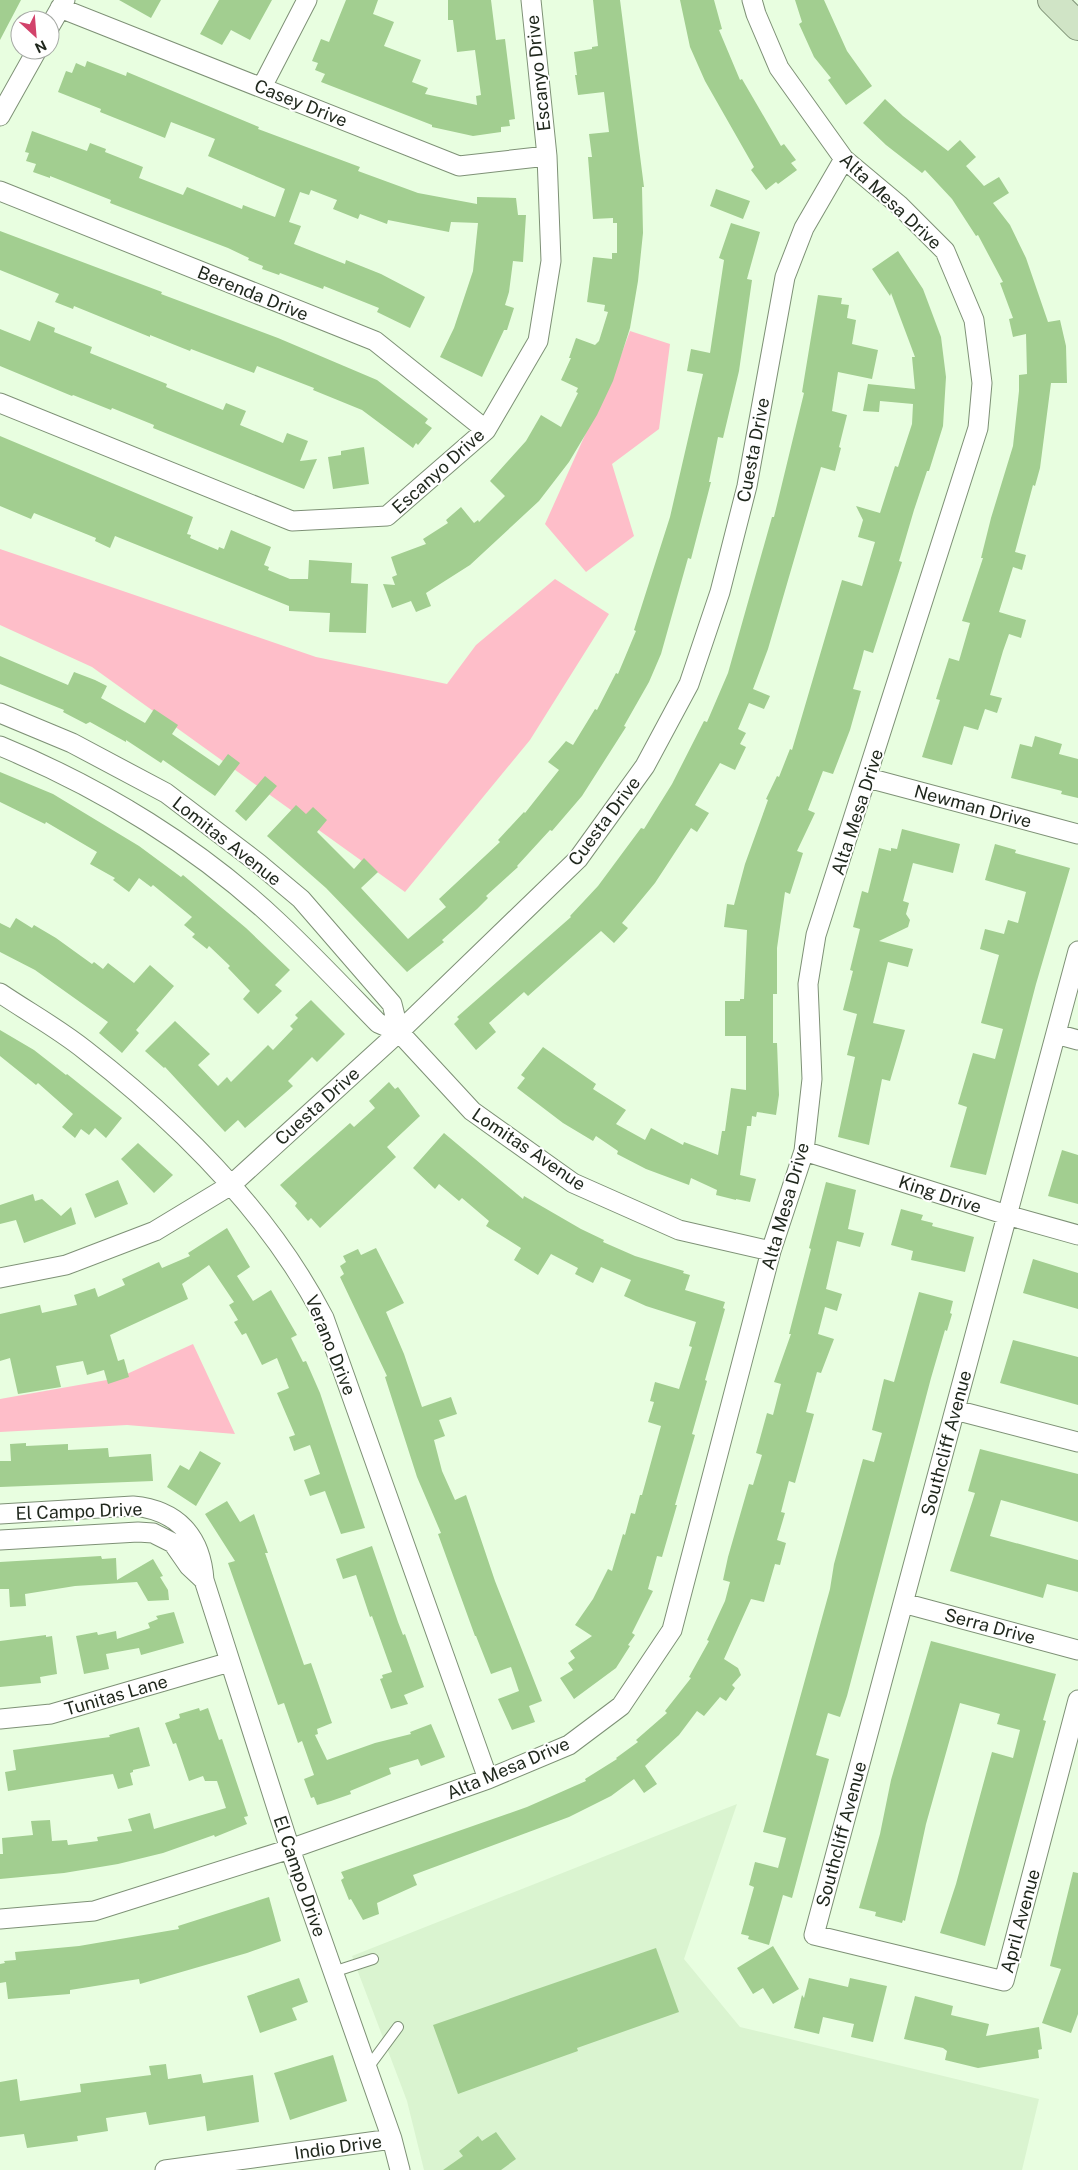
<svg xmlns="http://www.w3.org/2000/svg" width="1078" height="2170" font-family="'Public Sans',sans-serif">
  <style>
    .built { fill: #daf4d0 }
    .green { fill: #febec9 }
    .building { fill: #a2ce90 }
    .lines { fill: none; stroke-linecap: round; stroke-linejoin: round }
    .service-casing { stroke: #7e9176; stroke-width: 12 }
    .minor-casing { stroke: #7e9176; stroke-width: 21 }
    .secondary-casing { stroke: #7e9176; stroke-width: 30 }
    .service { stroke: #fff; stroke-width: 10 }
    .minor { stroke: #fff; stroke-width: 19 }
    .secondary { stroke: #d0e4c6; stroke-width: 28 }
    .labels { text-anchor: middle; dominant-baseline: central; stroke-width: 4; stroke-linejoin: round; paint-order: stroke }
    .street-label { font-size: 18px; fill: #1f271c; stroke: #fff }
  </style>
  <rect width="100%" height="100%" fill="#e8fee0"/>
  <path class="built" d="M737,1804L684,1959L740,2027L1039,2099L1022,2170H424L407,2101L352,1956Z"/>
  <path class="green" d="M630,331L670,344L659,429L612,464L634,536L586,572L545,524L621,355Z
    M0,549L316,657L447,684L476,645L555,579L609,614L530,740L405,892L92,667L0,625Z
    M193,1344L235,1434L127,1425L0,1432V1399L118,1378Z"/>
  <path class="building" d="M0,0H21L0,40Z
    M119,0H161L151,18Z
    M219,0H272L250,40L231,30L222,45L200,34Z
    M346,0H378L373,14L394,22L384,46L421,60L412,82L428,88L425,94L477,105L476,96L481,95L475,50L457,52L453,20H448V0H491L496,40L505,39L515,119L509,120L510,126L501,127V132L473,136L432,127V125L321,82L325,74L315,70L318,63L312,61L321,39L329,42Z
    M593,0H620L644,187H642L643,233L638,281L630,328L613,381L597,415L569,462L539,501L470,565L426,593L431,606L416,612L411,601L392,608L383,584L395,585L392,577L397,575L391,557L426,544L423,539L448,523L446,520L461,507L474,523L478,520L479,522L505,496L490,481L526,441L541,415L561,427L578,393L576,392L578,388L561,380L571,358H569L576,338L595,345L599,341L608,312L604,311L605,305L587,302L593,257L612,259V253H617V223H613V218L593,219L588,157H592L589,134L609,132L604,92L578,95L575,75H577L574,52L592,49V47L598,46Z
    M680,0H714L722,29L719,30L740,80L742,79L781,146L784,144L796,160L791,163L797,170L778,184L776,182L766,190L751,170L754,167L705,81L690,47Z
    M795,0H824L847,51L872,86L846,105L828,80L831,78L814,57L799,24L802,22Z
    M87,61L126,76L127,72L259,127L258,129L360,167L358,171L418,193L477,204V197L516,198L518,215H526L523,262L513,261L509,292L505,305L514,308L507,330H504L482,377L440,357L454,328L473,271L478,223L451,222L449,232L388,220L387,224L360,214L358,219L333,209L337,200L311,190L309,195L300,192L289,222L301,226L294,244L345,264L346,260L381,274L425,297L410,328L377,312L379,308L324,286L323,289L280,273L279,275L262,269L263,266L248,260L249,258L228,248L110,203L111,200L50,176V178L33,172L36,164L26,161L29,153L25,152L32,131L87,151L90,143L106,149L105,152L143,167L139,178L183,195L187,187L242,209L243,205L275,217L285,189L208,156L215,139L171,122L165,138L100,112L101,109L58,92L66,71L72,73L76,63L85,67Z
    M885,99L903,116L948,151L960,140L976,157L966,166L984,186L999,177L1009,193L993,203L1010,225L1026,258L1048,322L1060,320L1066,346L1067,383H1051L1040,468L1035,486L1033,485L1015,552L1026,555L1022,570L1013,567L999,612L1026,620L1021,638L1009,634L1003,651L990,695L1002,698L997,713L985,709L978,730L964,726L952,765L922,757L940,700L936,699L949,658L959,661L970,623L962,621L983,558H981L991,518L1013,446L1019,391V375L1027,374L1026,334L1013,337L1009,319L1013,318L1000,283L1003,282L978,235L976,236L952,199L925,170L922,173L886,145L863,123Z
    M716,189L750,201L743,219L710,206Z
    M731,223L760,232L747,279L752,280L739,371L723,438L718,437L709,482H711L691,559L688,558L661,654L649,682L624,726L626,727L582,796L552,831L550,830L517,866L518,867L486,896L488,898L477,909L442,940L444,942L407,972L326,888L267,836L296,805L306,814L313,807L327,820L317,832L354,869L364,858L378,872L361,888L408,939L446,907L439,899L500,842L498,840L524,812L525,813L559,770L548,762L566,741L573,745L595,709L597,710L616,673L618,674L636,631L634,630L670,517L703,374L687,371L691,349L710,353L724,260L719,258Z
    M0,231L162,292L161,294L278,338L377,380L428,419L425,423L432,428L418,445L416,443L413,448L362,410L313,390L314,388L257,366L254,373L191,349L190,351L150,335V337L74,306L73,309L55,302L59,294L0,270Z
    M898,251L923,289L941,337L946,377L943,426L929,471H927L914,510L899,561L902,562L873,653L864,650L862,658L853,689L861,691L850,730L833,774L823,771L808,810L815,813L797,851L803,853L790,894L785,892L777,948V994H773V1043H777L779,1095L776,1115L757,1112L756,1117L752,1116L751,1126H747L740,1175L756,1179L750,1202L736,1199V1200L716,1195L717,1190L691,1178L689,1185L646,1169L617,1154L618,1151L596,1136L593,1141L563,1123L517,1088L525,1078L521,1075L543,1047L596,1084L593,1089L626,1110L616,1124L645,1140L651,1128L683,1145L684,1142L718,1155L722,1131H725L731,1088L746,1090V1036H725V1001H740V999H744L747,930L724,927L727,904L734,905L745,864L768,800L766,799L777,776L779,777L790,749L792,750L842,580L862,586L875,542L858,537L863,520L856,506L880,513L895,466L898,467L912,424L913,404L880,401L879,412L863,411L868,384L915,389L912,357H915L891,293L890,296L872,269Z
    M818,295L842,298L841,304L849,305L847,318L856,320L852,344L878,350L872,379L838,372L832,411L847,415L839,447L841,448L835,471L821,467L768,649L753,689L770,696L764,709L749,703L738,729L746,733L740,744L746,747L735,770L720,763L695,805L709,813L697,832L691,828L655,883L622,923L628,928L614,943L601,931L528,996L524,992L489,1023L496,1032L476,1050L454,1024L459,1019L457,1017L571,917L570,916L598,886L641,828L644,829L672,784L704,721L707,722L728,673L772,517H774L804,393L802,392Z
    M38,321L55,328L54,332L92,347L90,353L167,384L166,387L223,410L226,403L246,411L240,425L283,443L287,433L308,441L300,461L317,459L304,489L153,428L154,425L112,408L111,410L73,395L72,396L0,366V329L30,341Z
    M0,436L193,517L187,534L191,535L190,538L218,550L219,547L224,549L231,530L271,547L264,565L269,567L268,570L290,579H308L309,560L352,563L351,583L368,584L366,633L329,632L330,613L289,611V606L115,536L110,548L95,541L96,538L34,513L31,519L0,506Z
    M364,447L369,484L333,489L328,457L341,455V451Z
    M0,656L68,685L74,672L95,680L107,686L101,698L145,723L154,709L178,725L172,734L219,766L228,754L240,763L215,796L163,760L161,763L126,740V742L90,722L86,724L63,712L64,710L0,684Z
    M1035,736L1062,744L1059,754L1078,759V798L1061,794L1062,791L1011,778L1020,744L1032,747Z
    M0,772L53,794L139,846L181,877L183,875L246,928L290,970L275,985L282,991L258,1014L243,999L250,991L228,968L230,966L209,946L207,949L192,937L195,934L184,925L192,917L153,885L151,887L139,878L129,892L113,880L115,878L90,864L97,852L46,822L45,824L0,802Z
    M265,776L277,786L246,821L235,811Z
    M902,829L960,844L953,873L913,863L903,901L909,903L906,914L910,920L908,927L879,941L913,949L908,967L888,962L873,1023L905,1030L890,1081L882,1079L869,1145L838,1137L855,1057L847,1055L857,1014L843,1010L853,971L850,970L860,929L853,927L862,891L868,893L879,848L891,851V848L897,849Z
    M995,844L1016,850L1015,853L1070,868L1036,984L986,1175L950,1167L967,1107L958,1104L973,1053L995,1059L1003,1029L981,1023L999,955L980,949L985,929L1004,934L1008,920L1018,923L1026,892L985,880Z
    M16,918L32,928L34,925L56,938L92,964L94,962L103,969L108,963L134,983L150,965L174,986L136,1030L139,1033L122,1053L99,1033L108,1022L35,970L0,952V923L10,928Z
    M311,1000L345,1034L317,1062L312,1057L288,1081L293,1086L245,1128L238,1120L225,1132L165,1067L164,1068L145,1051L175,1021L210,1054L198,1065L218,1086L227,1077L231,1082L268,1045L273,1050L293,1029L290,1026L298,1018L295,1015Z
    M0,1030L34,1050L66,1075L67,1074L122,1118L106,1138L95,1128L89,1135L81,1129L75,1138L62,1127L73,1114L38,1083L36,1085L0,1056Z
    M389,1082L395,1089L398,1087L420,1116L387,1147L396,1157L320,1228L311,1218L308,1221L295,1206L297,1203L280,1185L350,1123L354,1127L375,1108L369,1101Z
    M444,1133L523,1199L524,1196L581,1229L604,1240L603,1242L635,1256L684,1271L683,1273L690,1275L685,1290L725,1302L723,1308L725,1309L705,1380L707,1381L692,1434L695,1435L675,1505H677L662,1557L657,1556L648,1589L653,1591L632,1633L635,1635L628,1645L630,1646L616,1668L574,1699L560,1678L573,1670L568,1663L575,1658L570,1651L592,1636L575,1625L593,1599L608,1569L612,1571L623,1534L625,1535L631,1513L635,1514L640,1495H642L661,1426L648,1422L654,1402L650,1401L655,1382L679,1389L692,1347L689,1346L696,1322L646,1306L624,1296L631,1280L601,1267L593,1283L575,1274L578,1268L551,1254L538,1275L514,1260L521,1248L486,1226L489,1221L462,1198L459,1201L439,1184L435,1189L413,1168Z
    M138,1143L173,1175L154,1193L121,1159Z
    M1062,1150L1078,1155V1204L1048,1196Z
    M118,1180L128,1204L95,1218L85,1194Z
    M826,1182L856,1190L848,1229L864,1233L860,1247L837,1241L826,1289L842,1294L837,1311L825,1307L818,1334L834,1339L821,1373L817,1372L806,1412L814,1414L795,1483L789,1481L781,1512L785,1513L777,1540L786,1543L780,1565L775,1564L764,1602L751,1599L724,1659L738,1668L741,1675L732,1685L735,1688L726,1701L720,1697L704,1716L697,1711L679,1735L645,1766L657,1784L644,1793L634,1779L611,1796L569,1817L413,1875L417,1885L377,1903L379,1914L363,1920L351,1899L349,1900L341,1880L344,1878L341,1872L527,1807L586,1781L585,1779L617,1759L616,1758L638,1742L636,1740L667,1713L665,1711L691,1678L689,1677L709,1641L707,1640L725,1601L730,1582L723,1580L728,1557L749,1484L753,1485L762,1455L756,1453L767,1413L773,1415L781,1384L774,1382L791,1334H789L811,1249L809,1248Z
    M33,1194L35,1201L42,1199L61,1216L71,1207L76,1224L24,1243L16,1220L0,1224V1205Z
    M901,1209L923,1215L921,1220L933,1223L932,1226L974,1237L965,1272L911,1260L913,1251L891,1245Z
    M227,1228L250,1267L237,1276L253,1301L271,1290L297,1335L291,1338L303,1362L306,1361L320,1393L365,1528L341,1534L325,1491L310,1496L304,1480L320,1474L310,1445L294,1451L289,1437L295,1435L277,1393L289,1388L277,1358L262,1365L246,1333L242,1335L234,1322L238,1320L229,1305L234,1302L209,1265L182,1284L188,1299L110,1335L118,1361L124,1359L129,1377L108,1384L104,1370L87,1375L83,1361L56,1366L61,1387L18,1394L10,1358L0,1361V1314L40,1305L42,1313L77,1305L74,1295L95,1288L98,1297L125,1285L122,1279L144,1269L159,1262L162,1268L190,1256L188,1253Z
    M376,1248L404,1303L386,1312L404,1354L422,1407L451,1397L457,1414L439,1420L445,1436L434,1440L442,1471L455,1500L466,1495L495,1581L542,1701L529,1706L535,1722L512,1730L498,1699L519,1691L511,1667L491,1674L476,1636H475L438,1534L441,1533L417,1477L385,1377L387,1376L340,1277L344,1274L340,1266L346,1262L343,1256L358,1249L361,1255Z
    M1033,1259L1078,1273V1309L1023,1293Z
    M919,1292L953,1301L950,1313L952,1314L947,1331L945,1330L931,1378L847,1696L840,1717L828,1713L816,1755L829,1759L792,1898L783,1895L769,1945L748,1939L749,1936L741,1934L754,1887L749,1885L755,1862L778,1868L786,1838L763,1832L830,1589L834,1564L863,1459L874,1462L882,1433L872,1430L884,1379L894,1382Z
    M1013,1340L1078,1357V1405L1000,1383Z
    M26,1443V1446L68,1444V1450L108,1448L109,1457L151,1454L153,1481L0,1487V1461H11L10,1444Z
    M980,1449L1078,1474V1522L1001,1500L990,1536L1078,1560V1592L1047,1584L1043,1598L950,1571L975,1493L968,1491Z
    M200,1451L221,1463L196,1506L167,1487L180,1465L189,1470Z
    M227,1501L240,1522L254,1514L268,1553H265L304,1665L311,1663L332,1723L317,1729L318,1734L315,1735L327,1760L375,1743L411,1734L410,1732L431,1724L445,1757L421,1766L418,1759L389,1768L391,1774L350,1791L351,1794L331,1801L317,1805L314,1797L311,1798L304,1779L314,1775L302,1741L298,1743L284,1703L278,1705L228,1563L235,1561L205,1514Z
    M372,1546L398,1622L403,1635L405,1634L424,1687L404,1695L408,1704L391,1709L380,1679L383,1678L382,1675L392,1672L372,1616L370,1617L356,1575L343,1579L336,1559Z
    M101,1556L102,1559L116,1558L117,1580L153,1559L163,1576L160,1577L168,1590L169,1600L148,1601L137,1582L75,1586L25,1594L26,1606L10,1607L9,1589H0V1562Z
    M174,1612L184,1643L141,1655L139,1648L106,1654L109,1669L84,1674L76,1636L97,1632L98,1635L116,1631L117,1639L150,1628L148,1623L158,1619L156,1616Z
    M46,1635V1637L52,1636L57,1674L40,1677L41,1683L0,1687V1641Z
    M931,1641L1056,1674L1043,1720L1046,1721L985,1946L940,1933L956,1884L992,1752L1013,1758L1020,1730L997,1724L1000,1714L960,1703L926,1824L905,1921L903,1920L902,1923L875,1916L876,1912L859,1908L880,1834L891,1780Z
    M199,1708L200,1711L208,1708L219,1740L222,1739L248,1816L244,1817L247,1824L215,1837L214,1835L163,1853L118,1864L64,1873L0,1879V1854H3L2,1838L33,1835L31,1821L50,1820L52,1841L67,1840L68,1845L98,1841L97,1837L132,1831L128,1819L150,1813L154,1829L226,1808L217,1781H205L203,1776L189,1781L176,1743L173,1744L165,1723L180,1718L179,1714Z
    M139,1727L150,1766L133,1770V1772L130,1773L133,1785L118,1789L113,1774L8,1791L5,1772L16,1770L13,1750L110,1737L109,1735Z
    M1073,1872L1078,1873V2014L1071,2033L1042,2023L1061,1969L1050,1966Z
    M269,1897L281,1941L247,1953L140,1984L139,1979L70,1990V1994L8,1999L6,1982L0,1983V1964L5,1963L4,1961L16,1960L15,1952L79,1946L179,1929L178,1926Z
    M773,1946L799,1989L773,2004L763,1988L753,1994L737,1968Z
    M656,1948L679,2012L577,2048L578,2051L458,2094L433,2025Z
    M299,1978L308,2002L292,2008L297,2020L260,2033L247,1996Z
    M809,1978L848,1987L850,1978L887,1986L873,2042L851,2037L854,2024L823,2017L819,2034L794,2028L802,1995L804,1998Z
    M915,1996L953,2006L951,2015L989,2024L986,2036L1039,2027L1042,2049L1038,2050L1039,2058L978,2068L945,2060L947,2051L943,2048L904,2039Z
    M333,2055L347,2101L290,2120L274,2073Z
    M166,2064L168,2079L201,2074L203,2083L253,2075L259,2122L207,2131L205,2116L149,2125L146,2112L106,2118L108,2131L77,2136L78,2141L27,2148L24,2134L0,2137V2082L17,2079L20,2101L81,2092L80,2084L151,2075L149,2066Z
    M496,2132L516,2159L501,2170H443L463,2156L459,2151L478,2136L482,2141Z"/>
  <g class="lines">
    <defs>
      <path id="service" d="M333,1972L373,1959
        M367,2069L398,2027"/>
      <path id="minor" d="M60,8L459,166L547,156
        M50,26L65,0
        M262,87L307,0
        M0,116L37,50
        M0,191L375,341L486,430
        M0,403L292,521L387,516L486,430L538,341L551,261L547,156L531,0
        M0,713L72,743L166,793L258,863L301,899L392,1004L399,1032
        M0,746C102,788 200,848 280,924C314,956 346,990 378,1023L399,1032L472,1111L573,1183L679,1230L771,1251
        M868,778L1078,834
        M1078,951L814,1935L1004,1981L1078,1700
        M0,993C28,1012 59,1029 85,1050C179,1123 269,1212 324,1318L488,1779
        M1056,1034L1078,1040
        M804,1151L1007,1215L1078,1235
        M0,1278L66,1265L155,1231L231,1185L399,1032L578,859L645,766L689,684L720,592L747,486L785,277L804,228L844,159
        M955,1410L1078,1442
        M0,1514L133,1506C177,1510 201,1536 204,1580L290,1849L392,2139L400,2170
        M0,1540L138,1532L153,1533L173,1543L189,1566L204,1580
        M903,1603L1078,1650
        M0,1719L51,1714L230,1662
        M0,1919L94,1911L290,1849L488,1779L569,1745L621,1706L672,1630L771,1251L804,1151L812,1079L808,984L816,935L978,428L982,383L974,320L945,251L899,205L844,159L779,68L756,14L752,0
        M165,2170L392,2139"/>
      <path id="secondary" d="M1052,0L1078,26"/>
    </defs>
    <use href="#service" class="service-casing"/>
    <use href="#minor" class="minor-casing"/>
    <use href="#secondary" class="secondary-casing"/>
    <use href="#service" class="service"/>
    <use href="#minor" class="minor"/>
    <use href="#secondary" class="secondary"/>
  </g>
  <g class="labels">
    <g class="street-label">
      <text transform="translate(538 73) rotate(-96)">Escanyo Drive</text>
      <text transform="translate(301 103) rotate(22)">Casey Drive</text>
      <text transform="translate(891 201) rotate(43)">Alta Mesa Drive</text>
      <text transform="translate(253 293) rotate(22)">Berenda Drive</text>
      <text transform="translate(753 450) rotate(-79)">Cuesta Drive</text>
      <text transform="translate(438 471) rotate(-42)">Escanyo Drive</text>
      <text transform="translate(973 806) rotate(15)">Newman Drive</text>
      <text transform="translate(857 812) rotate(-72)">Alta Mesa Drive</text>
      <text transform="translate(604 821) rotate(-53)">Cuesta Drive</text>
      <text transform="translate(227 841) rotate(38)">Lomitas Avenue</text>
      <text transform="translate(317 1106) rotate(-42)">Cuesta Drive</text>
      <text transform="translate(529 1149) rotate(34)">Lomitas Avenue</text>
      <text transform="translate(940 1194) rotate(18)">King Drive</text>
      <text transform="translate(785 1206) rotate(-74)">Alta Mesa Drive</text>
      <text transform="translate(331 1345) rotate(68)">Verano Drive</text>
      <text transform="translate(946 1443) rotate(-75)">Southcliff Avenue</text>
      <text transform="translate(79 1511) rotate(-2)">El Campo Drive</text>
      <text transform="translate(990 1626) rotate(15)">Serra Drive</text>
      <text transform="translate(116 1695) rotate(-16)">Tunitas Lane</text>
      <text transform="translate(508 1768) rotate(-23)">Alta Mesa Drive</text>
      <text transform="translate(841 1834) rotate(-75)">Southcliff Avenue</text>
      <text transform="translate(300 1876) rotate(71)">El Campo Drive</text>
      <text transform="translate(1020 1921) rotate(-75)">April Avenue</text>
      <text transform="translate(338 2147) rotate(-8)">Indio Drive</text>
    </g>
  </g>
  <g transform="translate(35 35) rotate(154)"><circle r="24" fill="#ffffff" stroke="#a5a9a4"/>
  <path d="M0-4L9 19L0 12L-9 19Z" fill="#d2436b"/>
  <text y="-8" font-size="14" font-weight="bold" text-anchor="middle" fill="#1f271c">N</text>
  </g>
</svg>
